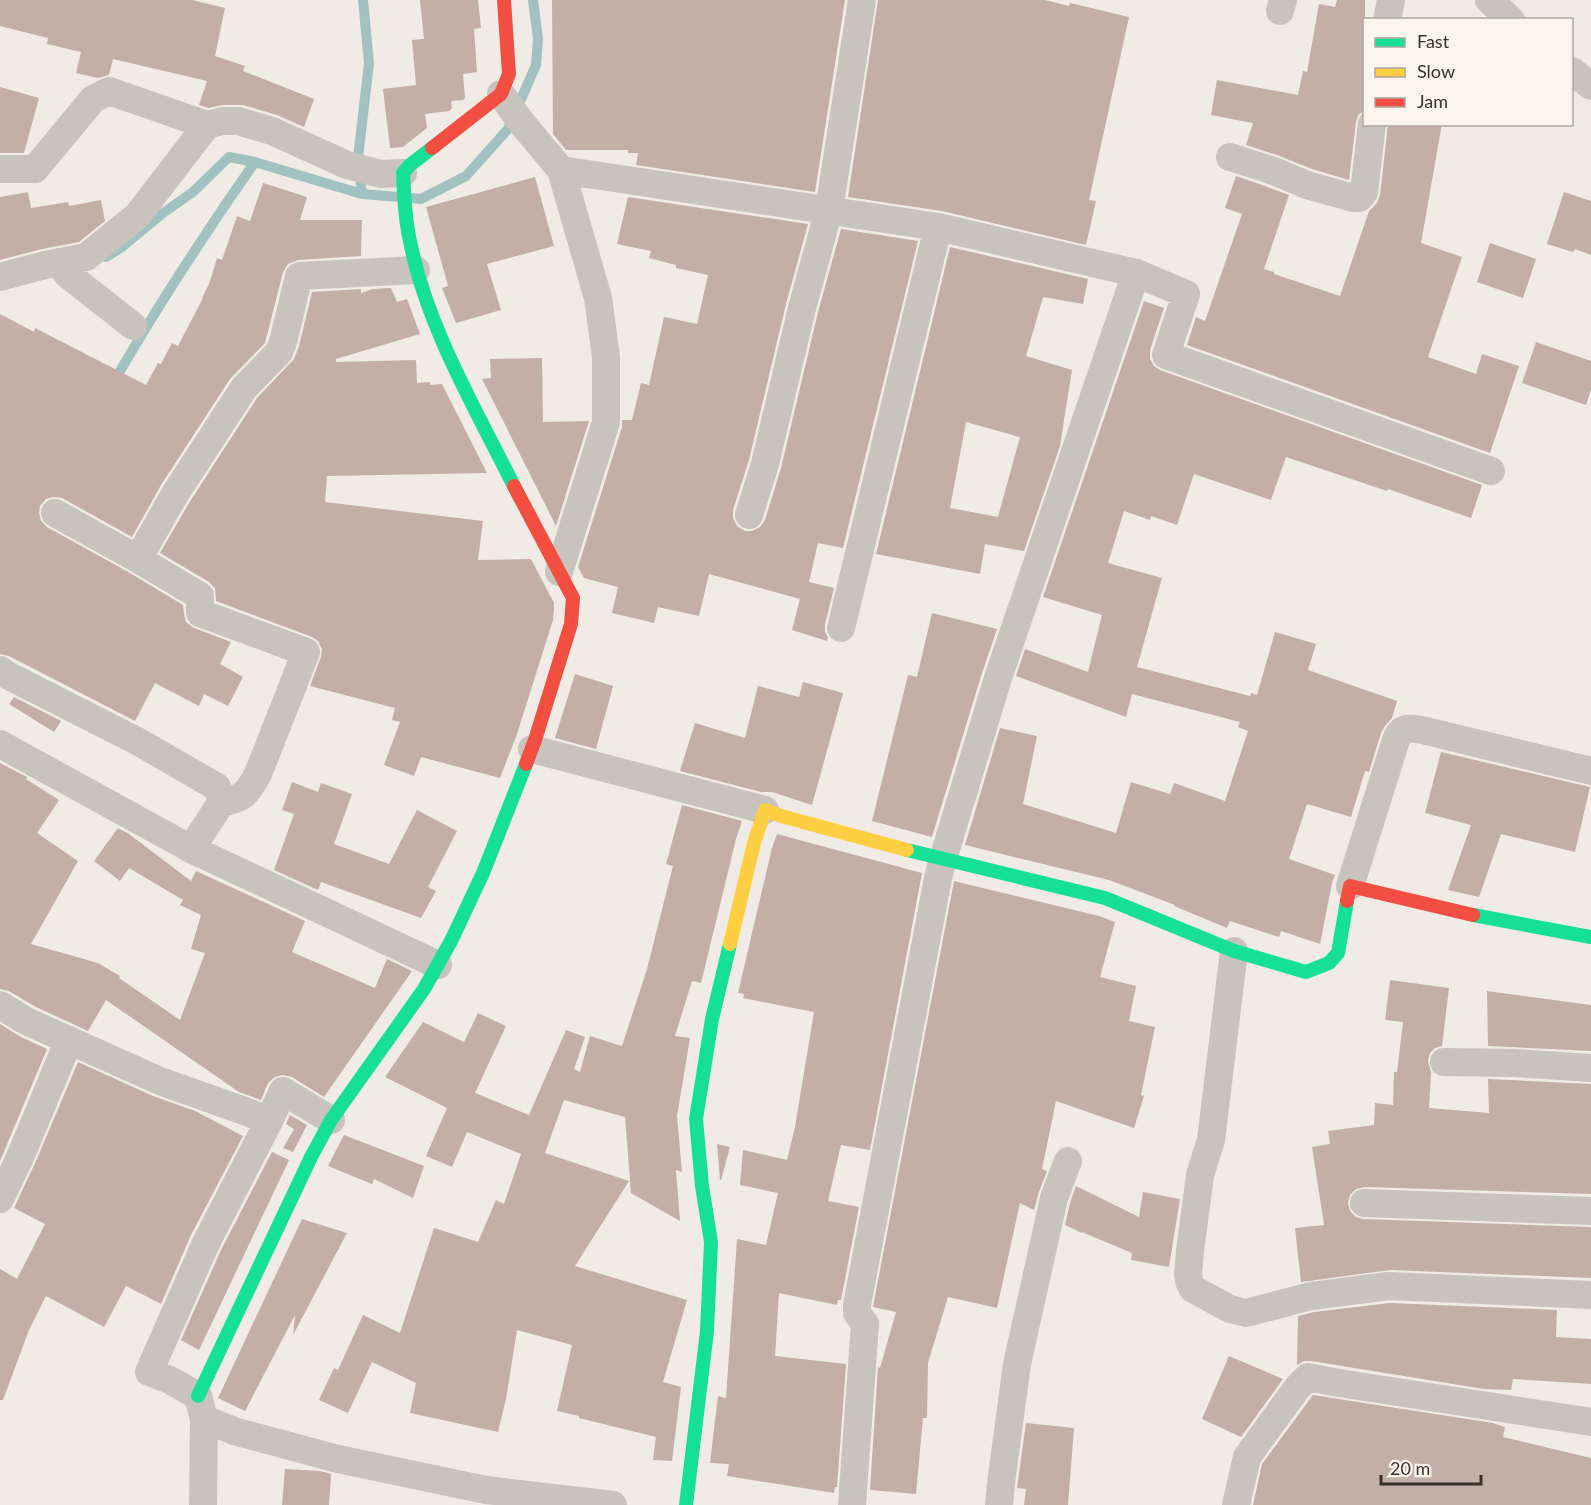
<svg xmlns="http://www.w3.org/2000/svg" width="1591" height="1505" font-family="Lato,sans-serif">
  <style>
    .lines { fill: none; stroke-linecap: round; stroke-linejoin: round }
    .stream { stroke: #a1c2c1; stroke-width: 10 }
    .building { fill: #c3afa7; fill-rule: evenodd }
    .street { stroke: #c9c3be; stroke-width: 28 }
    .fast { stroke: #16e098; stroke-width: 14 }
    .slow { stroke: #ffcf43; stroke-width: 14 }
    .jam { stroke: #f24e42; stroke-width: 14 }
  </style>
  <rect width="100%" height="100%" fill="#f0ebe5"/>
  <g class="lines">
    <path class="stream" d="M362,194L358,158L369,63L363,0
      M410,198L421,199L466,176L508,129L536,65L538,39L533,0
      M106,257L122,247L163,213L193,192L229,157L255,162L362,194L399,197
      M113,383C157,307 205,233 255,162"/>
  </g>
  <path class="building" d="M0,0H192L225,8L215,56L245,66L243,71L314,99L304,127L277,115L243,105H223L208,108L199,105L207,81L113,59L109,75L98,78L76,73L81,52L47,44L48,38L0,26Z
    M420,0H478L481,28L474,29L477,72L463,74L465,98L463,100L451,101L452,108L449,111L425,114L427,128L403,147L390,148L383,89L416,85L412,40L424,39Z
    M552,0H845L815,192L636,165L638,153H628V150H566L553,134Z
    M878,0H1045L1069,6L1070,3L1129,17L1089,200L1096,201L1086,245L942,211L848,197Z
    M1337,0H1365V110L1358,115L1356,122L1349,180L1312,169L1277,155L1246,145L1253,123L1211,115L1217,80L1298,95L1303,71L1307,72L1319,4L1335,7Z
    M0,87L39,98L24,153H0Z
    M1388,124H1442L1421,243L1462,257L1428,357L1476,374L1482,354L1519,366L1490,453L1187,345L1196,317L1205,321L1242,214L1225,208L1236,176L1265,186L1289,195L1264,269L1274,272V274L1340,296L1369,211L1377,203L1380,195Z
    M535,177L554,246L487,264L501,310L456,323L442,288L448,286L426,207Z
    M263,183L307,197L300,220H362L361,256L298,260L288,264L283,272L265,343L230,379L161,485L132,537L62,498L54,497L46,499L40,506L39,513L41,521L47,527L130,573L183,605L184,614L186,622L194,628L231,642L220,664L243,677L228,706L204,694L199,706L155,683L135,721L9,656L0,654V314L34,332L35,328L146,385L158,363L161,364L172,343L178,346L203,298H202L209,284L217,258L222,260L237,216L250,221Z
    M28,192L31,208L68,202L69,206L101,200L105,221L79,242L42,249L0,260V197Z
    M1564,192L1591,201V255L1575,249L1573,252L1547,244Z
    M628,197L808,224L786,304L749,460L733,510V518L737,526L745,531H752L760,527L765,520L781,468L818,312L841,229L918,241L843,548L818,543L809,582L834,588L825,624V632L828,637L827,641L792,630L800,599L709,574L699,616L658,607L654,623L612,613L618,587L584,578L578,567L622,427V420H632L641,383L649,385L664,317L697,324L708,275L676,268V265L649,258L651,251L617,244Z
    M1490,243L1536,259L1523,298L1477,282Z
    M950,247L1088,279L1083,304L1043,297L1026,356L1072,370L1060,446L1024,551L985,544L980,574L876,554ZM966,422L1020,437L998,517L950,508Z
    M391,288L397,302L407,299L420,334L336,359V362L416,360L417,383L430,382V385L442,384L487,473L327,476L325,502L483,521L478,560L531,559L554,603V610L553,620L517,734L500,778L421,757L414,776L384,765L400,722L392,720L395,708L310,686L321,657L322,649L318,641L312,637L216,601L215,588L209,582L160,553L189,503L257,398L294,359L299,346L312,292L361,289V293L372,289Z
    M1144,301L1164,308L1150,350V359L1154,366L1160,370L1482,485L1471,518L1388,489L1387,491L1286,457L1271,500L1194,474L1177,525L1151,516L1150,520L1124,511L1108,563L1162,578L1137,667L1250,696L1251,693L1257,695L1275,632L1316,644L1308,670L1397,701L1392,718L1385,726L1381,733L1369,772L1365,771L1351,817L1307,804L1289,859L1335,875L1332,883L1320,944L1281,931L1279,937L1230,921L1227,928L1174,906L1175,905L1109,880L965,845L1000,728L1037,736L1023,804L1116,833L1131,782L1170,794L1174,783L1225,801L1248,731L1238,727L1240,722L1132,694L1126,717L1016,676L1025,649L1088,672L1102,615L1043,597Z
    M1536,342L1591,361V389L1586,405L1522,383Z
    M542,358L543,422L589,421L556,526L482,379L491,378L490,359Z
    M932,613L997,629L982,673L932,837L872,821L908,675L917,677Z
    M575,674L613,686L596,749L555,738Z
    M803,682L843,693L812,805L772,792H761L680,771L695,723L745,738L758,686L799,697Z
    M14,697L61,721L54,732L9,704Z
    M1441,752L1590,787L1575,852L1501,834L1479,897L1448,890L1471,825L1425,813Z
    M0,763L27,777L26,779L59,800L37,833L78,861L31,944L98,963L120,976L119,978L180,1020L205,953L191,949L201,915L180,905L183,900L129,868L120,881L94,861L118,828L129,834L191,881L196,871L305,921L292,952L375,988L387,959L412,971L324,1097L292,1077L282,1075L275,1077L268,1083L261,1100L239,1092L106,1000L88,1031L34,1006L9,991L0,989Z
    M292,782L318,792L321,783L352,794L334,844L389,864L417,810L457,831L428,887L436,891L421,918L321,882L318,890L274,870L294,814L282,810Z
    M682,805L742,821L736,839L701,983L692,981L675,1036L690,1038L677,1116L682,1172L676,1170L680,1221L631,1193L625,1117L564,1100L545,1153L629,1181L575,1266L687,1300L663,1382L681,1387L672,1461L653,1460L656,1437L579,1418V1416L557,1411L572,1345L517,1330L506,1399L498,1432L410,1413L416,1383L372,1362L348,1413L319,1400L334,1368L338,1370L363,1315L400,1333L434,1228L478,1242L496,1200L504,1204L521,1154L467,1132L452,1167L426,1156L447,1108L385,1077L423,1022L464,1042L478,1013L506,1026L475,1093L529,1115L566,1030L585,1037L574,1069L580,1072L590,1036L622,1046L647,969L673,866L666,864Z
    M777,834L922,873L870,1150L841,1145L828,1201L859,1207L841,1300H838L837,1305L779,1293L775,1356L846,1364L837,1487H835L834,1493L727,1476L729,1464L710,1463L718,1396L726,1398L737,1239L766,1245L778,1193L740,1185L743,1150L787,1160L795,1127L814,1012L743,998L744,994L738,993L772,848Z
    M954,881L1099,916L1115,922L1100,977L1136,986L1129,1021L1155,1027L1141,1095L1144,1096L1134,1128L1056,1101L1042,1169L1047,1171L1039,1192L1034,1210L1020,1203L997,1308L948,1297L928,1363L927,1418H923L916,1494L870,1490L878,1367L880,1368L896,1312L873,1307Z
    M1390,980L1449,988L1442,1046L1435,1048L1430,1053L1428,1061L1431,1072L1429,1108L1489,1113L1488,1079L1591,1084V1194L1365,1187L1356,1189L1350,1195L1348,1203L1350,1211L1356,1217L1363,1219L1591,1227V1278L1390,1270L1301,1282L1295,1228L1324,1225L1312,1147L1330,1144L1328,1131L1374,1125L1375,1103L1393,1105L1394,1072H1397L1403,1022L1385,1020Z
    M1487,991L1591,1005V1051L1488,1046Z
    M0,1024L19,1036L47,1049L0,1161Z
    M78,1062L153,1096L195,1111L243,1136L191,1235L161,1304L126,1286L104,1327L46,1296L29,1330L3,1400H0V1269L17,1279L45,1224L14,1208L36,1161Z
    M290,1115L307,1125L293,1152L283,1148L294,1129L286,1124Z
    M344,1135L424,1166L413,1198L374,1179L372,1184L328,1166Z
    M717,1144L730,1147L721,1180H720Z
    M272,1152L289,1160L199,1350L181,1340L221,1250Z
    M1076,1186L1139,1217L1143,1192L1180,1199L1169,1267L1131,1260L1132,1253L1082,1232V1233L1065,1225L1070,1203Z
    M302,1219L347,1233L293,1335L295,1315L245,1411L218,1398Z
    M1390,1303L1557,1310L1556,1337L1591,1339V1384L1513,1379L1511,1390L1484,1389L1311,1361H1304L1297,1365L1298,1316L1314,1312Z
    M1229,1356L1283,1379L1241,1437L1202,1419Z
    M1313,1395L1493,1423L1505,1427L1503,1437L1591,1458V1505H1253L1262,1464Z
    M1026,1423L1074,1428L1068,1505H1024L1026,1489L1017,1488Z
    M285,1469L320,1471L331,1474L329,1505H282Z"/>
  <g class="lines">
    <path class="street" d="M1489,0L1511,20
      M1280,11L1283,0
      M1387,20L1391,0
      M1572,71L1591,86
      M501,94L521,122L561,170L938,227L1136,273L1186,294L1166,355L1491,471
      M1230,157L1271,170L1307,185L1353,198H1359L1364,192L1372,124
      M0,169H35L93,99L109,91L207,125
      M59,262L67,274L133,326
      M0,277L45,265L86,257L137,216L207,125L223,121H238L272,131L347,165L381,174L403,173
      M55,513L138,559L200,596V613L306,652L258,774C247,794 244,798 221,803
      M749,515L765,464L802,308L829,210L862,0
      M138,559L175,494L244,388L279,352L283,342L299,276L416,270
      M559,572L606,422V357L598,298L561,170
      M841,628L938,227
      M0,670L9,676L137,741L217,787L220,795L221,803L191,849
      M0,744L191,849L438,965
      M532,749L765,810
      M1350,886L1396,740C1401,726 1409,728 1422,730L1591,771
      M1234,951L1211,1140L1200,1175L1190,1251L1188,1275L1190,1284L1193,1289L1230,1309L1246,1313L1311,1296L1389,1286L1591,1295
      M0,1005L26,1021L160,1081L250,1113L269,1121L283,1091L331,1120
      M1444,1062L1514,1063L1591,1068
      M269,1121L206,1243L149,1372L170,1380L198,1396L204,1419L237,1432L338,1459L486,1490L613,1505
      M0,1199L21,1155L69,1040
      M1364,1203L1591,1211
      M203,1505L204,1419
      M852,1505L865,1324L857,1313V1305L938,878L943,859L998,678L1136,273
      M999,1505L1001,1483L1017,1364L1054,1198L1068,1161
      M1236,1505L1247,1457L1297,1388L1308,1377L1339,1383L1591,1422"/>
    <path class="fast" d="M432,148L410,165L403,173C404,196 405,219 410,241C426,325 476,410 514,486
      M907,850L1105,898L1234,951L1306,972L1329,963L1338,953L1347,901
      M1473,915L1591,937
      M198,1396L311,1157L331,1120L424,989L451,941L483,873L526,764
      M686,1505L707,1331L711,1242L702,1186L696,1119L712,1019L730,944"/>
    <path class="slow" d="M730,944L754,843L765,810L781,816L907,850"/>
    <path class="jam" d="M432,148L501,94L509,74L504,0
      M514,486L573,598L571,624L535,740L526,764
      M1347,901L1350,886L1473,915"/>
  </g>
  <rect x="1363" y="18" width="210" height="108" fill="#fbf5ee" stroke="#aea6a0" stroke-width="1.5"/>
  <rect x="1375" y="38" width="30" height="9" fill="#16e098" stroke="#aea6a0" stroke-width="1.5"/>
  <text x="1417" y="48" font-size="18" fill="#3b302b">Fast</text>
  <rect x="1375" y="68" width="30" height="9" fill="#ffcf43" stroke="#aea6a0" stroke-width="1.5"/>
  <text x="1417" y="78" font-size="18" fill="#3b302b">Slow</text>
  <rect x="1375" y="98" width="30" height="9" fill="#f24e42" stroke="#aea6a0" stroke-width="1.5"/>
  <text x="1417" y="108" font-size="18" fill="#3b302b">Jam</text>
  <path d="M1381 1475v9h100v-9" fill="none" stroke="#3b302b" stroke-width="3"/>
  <text x="1390" y="1475" font-size="18" fill="#3b302b" stroke="#fbf5ee" stroke-width="4.5" paint-order="stroke">20 m</text>
</svg>
